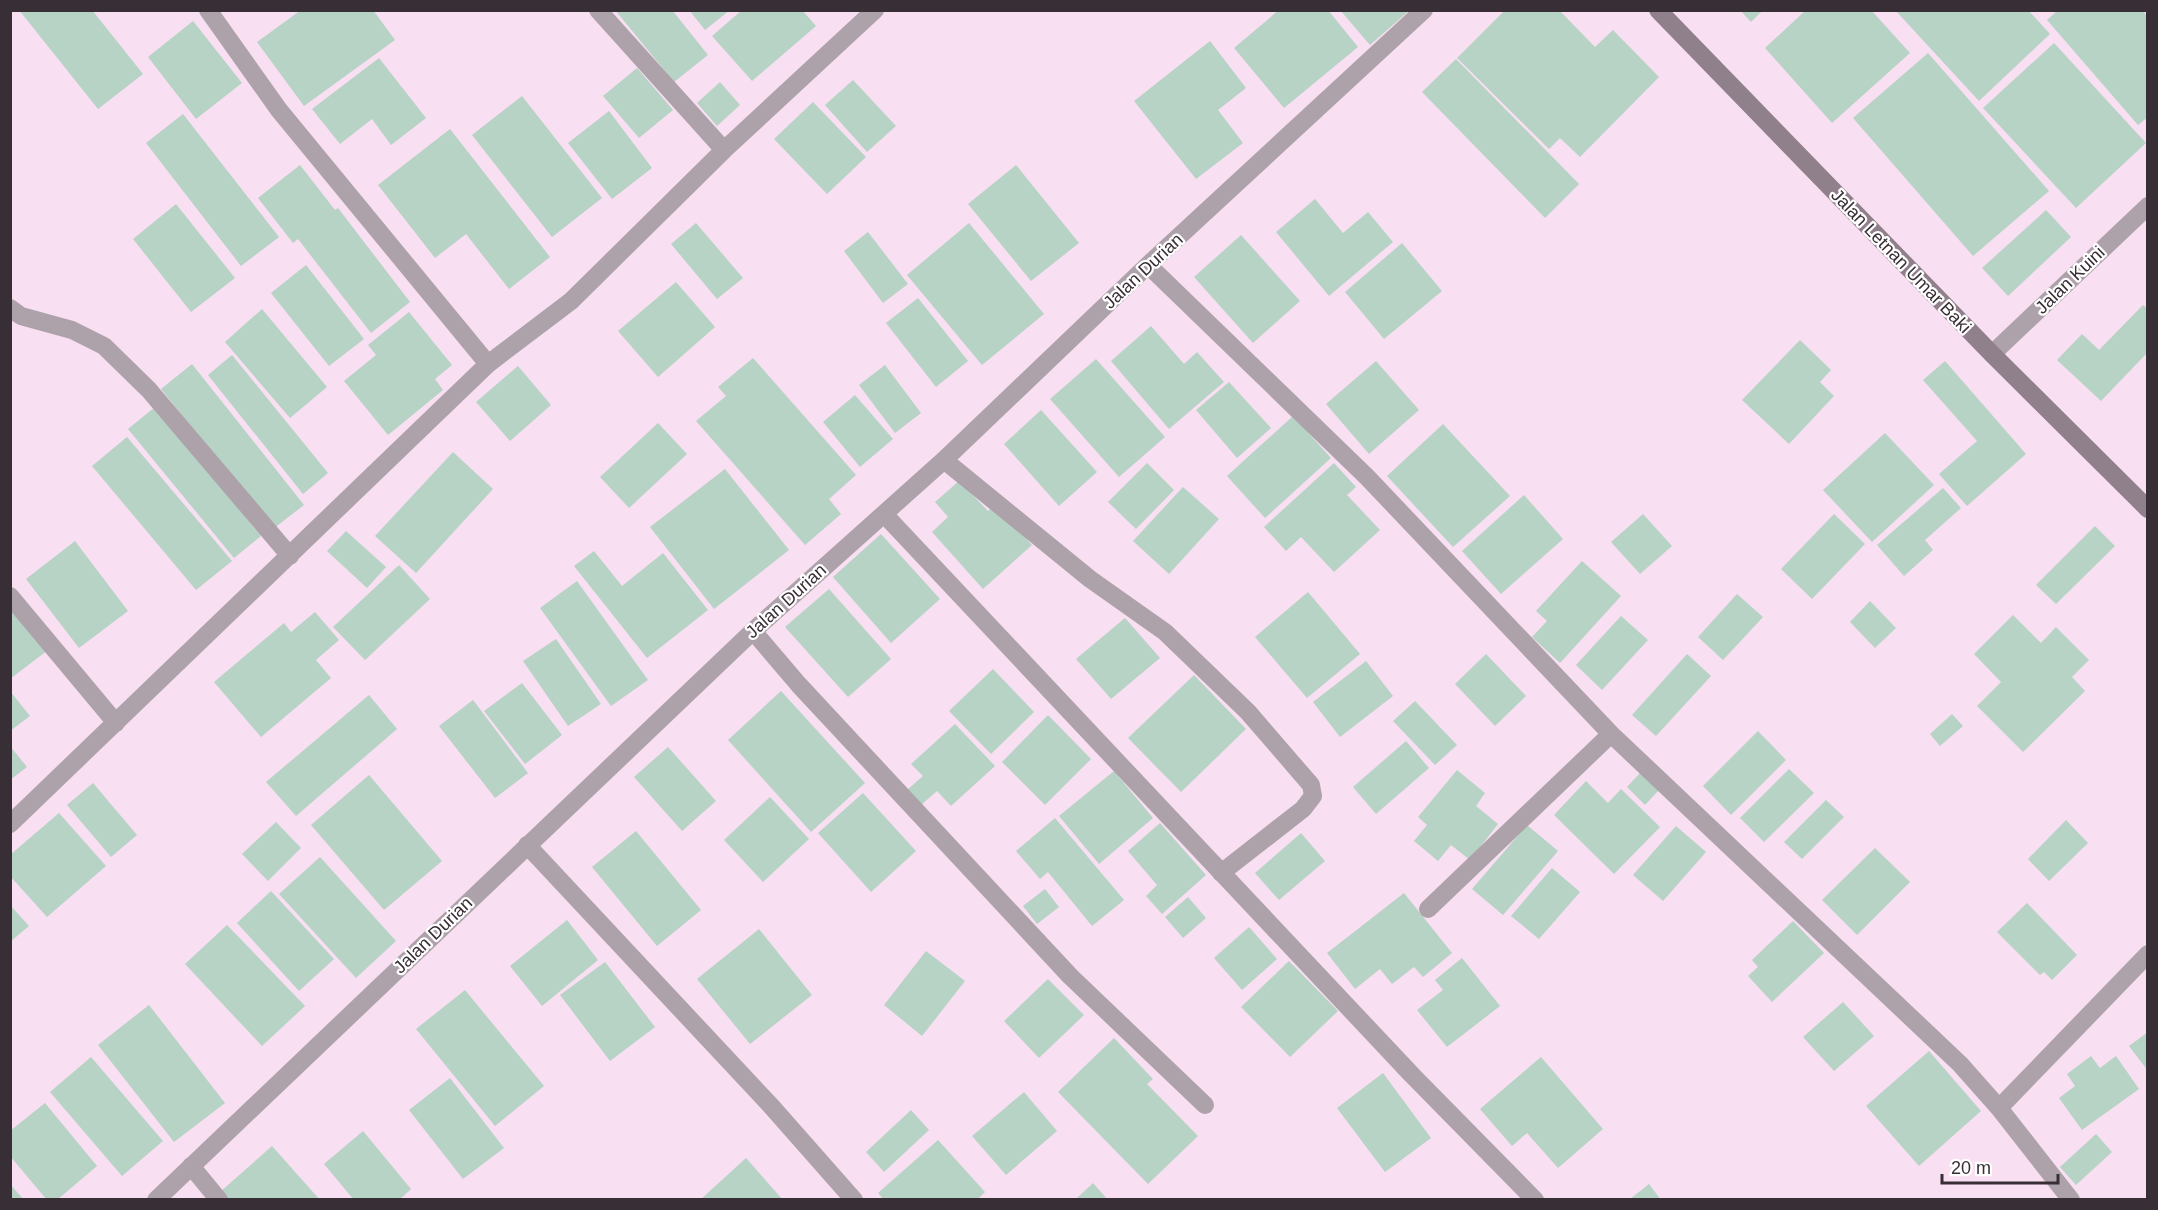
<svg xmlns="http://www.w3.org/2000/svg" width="2158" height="1210" font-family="Arial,sans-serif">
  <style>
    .building { fill: #b6d3c5 }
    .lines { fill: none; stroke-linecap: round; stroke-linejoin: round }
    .street { stroke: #ada2aa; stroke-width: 18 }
    .secondary { stroke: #90808c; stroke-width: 18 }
    .labels { text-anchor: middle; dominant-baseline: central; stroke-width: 4.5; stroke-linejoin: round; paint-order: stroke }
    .street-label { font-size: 18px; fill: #382f36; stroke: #fff }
  </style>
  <rect width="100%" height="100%" fill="#f8dff1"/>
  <path class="building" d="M19,10H92L143,74L98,109Z
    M301,10H373L395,40L304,106L257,42Z
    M615,10H672L708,55L674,82Z
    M689,10H730L705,30Z
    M742,10H802L816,26L752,81L712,36Z
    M1279,10H1328L1358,47L1284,108L1234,48Z
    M1340,10H1410L1370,45Z
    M1505,10H1559L1595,47L1613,30L1659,77L1580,157L1560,138L1549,149L1457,58Z
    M1740,10H1763L1751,22Z
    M1806,10H1871L1910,53L1832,123L1765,48Z
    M1895,10H2028L2050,34L1979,101Z
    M2058,10H2142L2148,17V117L2138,125L2047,20Z
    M193,21L242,83L196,119L148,57Z
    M1210,41L1246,88L1218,110L1243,143L1196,179L1134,101Z
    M2054,43L2146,143L2076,208L1983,108Z
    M1928,53L2049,191L1973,256L1853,118Z
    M379,58L426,118L391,145L372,119L340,144L312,109Z
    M1456,59L1579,184L1545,218L1422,92Z
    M637,68L673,110L639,138L603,96Z
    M853,80L896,126L867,152L825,105Z
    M720,82L740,105L717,126L697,103Z
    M522,96L602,198L552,237L472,135Z
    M813,102L866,157L827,194L774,139Z
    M609,111L652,168L612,199L568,143Z
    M183,114L279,237L241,266L146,143Z
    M450,129L550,257L509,289L466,234L435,258L378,185Z
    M300,165L335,210L338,208L410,302L371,333L298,239L293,243L258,198Z
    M1016,165L1079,243L1031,281L968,204Z
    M1315,199L1343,233L1368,212L1393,242L1329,296L1276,232Z
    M176,204L235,278L191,312L133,239Z
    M2046,210L2071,237L2008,296L1982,268Z
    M696,223L743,278L717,299L671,244Z
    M969,223L1044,314L982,365L907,275Z
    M868,232L908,284L883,303L844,251Z
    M1241,235L1300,301L1253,343L1194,277Z
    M1402,243L1442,291L1384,339L1345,292Z
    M306,265L364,339L329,366L271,293Z
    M676,282L715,327L658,377L618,331Z
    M918,298L968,361L936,387L886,323Z
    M2143,305L2148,309V352L2101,401L2057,360L2082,334L2099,350Z
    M262,309L327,387L290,418L225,342Z
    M409,312L452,365L435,379L443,390L388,435L344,381L376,355L368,345Z
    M1151,326L1184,364L1197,352L1224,382L1169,429L1111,361Z
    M1800,340L1831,370L1820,382L1834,396L1789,444L1742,400Z
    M232,355L328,473L303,494L208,375Z
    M753,358L856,475L829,499L841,514L805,545L696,421L726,396L718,387Z
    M1096,359L1165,437L1119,477L1050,399Z
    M1376,361L1419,410L1369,454L1326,404Z
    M1945,361L2026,454L1967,506L1939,474L1977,441L1923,380Z
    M192,364L304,505L273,529L161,389Z
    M885,365L921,413L895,433L859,385Z
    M518,366L551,405L510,441L476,402Z
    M1229,382L1271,428L1237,458L1196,410Z
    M855,395L893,439L860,467L823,422Z
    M155,407L261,536L234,558L128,429Z
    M1041,410L1097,472L1059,506L1004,444Z
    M1293,416L1331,458L1265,518L1227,476Z
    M658,423L687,454L629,508L600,477Z
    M1443,424L1510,496L1453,547L1387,476Z
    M1885,433L1934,485L1872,542L1823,490Z
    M127,437L232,561L196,590L92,466Z
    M453,452L493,489L416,573L375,536Z
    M1147,463L1174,490L1136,529L1108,502Z
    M1334,463L1356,487L1347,495L1380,530L1334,572L1301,537L1286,551L1264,527Z
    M725,469L789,550L714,609L650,527Z
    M959,481L988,511L995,504L1032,545L983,589L932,532L948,517L935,502Z
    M1183,487L1219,519L1169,574L1133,541Z
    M1943,488L1961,508L1925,540L1933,550L1904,576L1877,545Z
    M1524,495L1563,539L1501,594L1462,551Z
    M1643,514L1672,546L1640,574L1611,542Z
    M1834,514L1865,544L1812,599L1781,569Z
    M2095,526L2115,546L2056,604L2036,585Z
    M346,531L386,567L367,588L327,551Z
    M881,534L940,599L891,643L833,577Z
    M75,541L128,611L79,648L26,579Z
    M594,551L622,586L663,553L708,610L647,658L574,566Z
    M1582,561L1621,596L1560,663L1532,637L1547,621L1536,611Z
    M399,565L430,599L365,660L333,627Z
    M577,581L648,680L611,706L540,608Z
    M829,589L891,659L848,697L785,627Z
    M1308,592L1360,654L1307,698L1255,637Z
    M1737,594L1763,617L1723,660L1698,637Z
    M10,601L48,650L10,679Z
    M1870,601L1896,628L1875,648L1850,622Z
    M315,612L339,640L316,660L331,678L261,737L214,682L284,623L291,632Z
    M2013,615L2041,643L2056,627L2089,660L2072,677L2085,691L2023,752L1977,706L2001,682L1974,654Z
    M1621,616L1648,640L1602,690L1576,665Z
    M1125,618L1160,658L1111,699L1076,659Z
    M556,639L601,704L568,726L523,661Z
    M1486,654L1526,696L1495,726L1455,684Z
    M1687,654L1711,676L1656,736L1632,715Z
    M1366,661L1393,696L1340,737L1313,702Z
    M993,669L1034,712L991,754L949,711Z
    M1194,675L1246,729L1181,792L1128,738Z
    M522,683L562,735L525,764L484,711Z
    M10,691L30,716L10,731Z
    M781,691L865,783L811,832L728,740Z
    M369,695L397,729L296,816L266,782Z
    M473,700L528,773L495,798L439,726Z
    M1415,701L1457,745L1435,765L1393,721Z
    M1952,714L1963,726L1940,746L1930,734Z
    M1048,715L1091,759L1045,805L1002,762Z
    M955,724L995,766L951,806L937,791L921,805L907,790L923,776L911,764Z
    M1758,731L1786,760L1731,815L1703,786Z
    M1406,741L1429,768L1376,814L1353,787Z
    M10,746L27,767L10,780Z
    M668,747L716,801L682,831L634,777Z
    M1789,769L1814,793L1764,842L1740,818Z
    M1457,770L1485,793L1476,806L1498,824L1470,860L1451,845L1438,861L1414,841L1427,825L1418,817Z
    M1114,771L1153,818L1099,864L1059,816Z
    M1641,772L1659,790L1645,805L1627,787Z
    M369,775L442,861L384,910L311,825Z
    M1586,781L1608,803L1621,789L1660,827L1614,874L1554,815Z
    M93,783L137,835L111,857L67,805Z
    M863,793L916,851L871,892L818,833Z
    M770,797L809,839L763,882L724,840Z
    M1826,800L1844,817L1802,859L1784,842Z
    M59,813L106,866L47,917L10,876V855Z
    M1055,818L1124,900L1092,926L1048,872L1040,879L1016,851Z
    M2066,820L2088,843L2049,881L2028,859Z
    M276,822L301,848L268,881L242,854Z
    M1160,823L1206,875L1162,914L1146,896L1157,885L1128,851Z
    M1527,825L1558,851L1503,915L1472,889Z
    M1676,826L1706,852L1663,901L1633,875Z
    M636,831L701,910L657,946L592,867Z
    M1301,833L1325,861L1279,900L1255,873Z
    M1875,848L1910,882L1857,935L1822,900Z
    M320,857L396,941L356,978L279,894Z
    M1552,868L1580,892L1539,939L1511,916Z
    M1045,889L1059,907L1037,924L1023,906Z
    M271,891L334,959L299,991L237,923Z
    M1404,893L1452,953L1423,977L1414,967L1392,984L1380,969L1355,989L1327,953Z
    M1188,897L1206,918L1183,938L1165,917Z
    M2027,903L2077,955L2052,980L2044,972L2040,975L1997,932Z
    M10,905L29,926L10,942Z
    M567,920L598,960L542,1006L510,966Z
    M1793,921L1824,953L1772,1002L1748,976L1758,967L1752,960Z
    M227,925L305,1006L262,1046L185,964Z
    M1249,927L1277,959L1242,990L1214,958Z
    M759,929L812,995L750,1044L697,979Z
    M926,951L965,981L922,1036L884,1005Z
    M1462,958L1500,1006L1447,1047L1417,1010L1443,990L1435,980Z
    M1289,961L1338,1011L1290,1057L1241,1007Z
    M605,962L655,1027L610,1061L560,995Z
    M1048,979L1084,1015L1039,1058L1004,1021Z
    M465,990L544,1086L495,1126L416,1029Z
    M1843,1002L1874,1036L1834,1071L1803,1037Z
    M149,1005L225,1103L174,1142L98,1045Z
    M2148,1032V1071L2129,1046Z
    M1114,1038L1153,1079L1147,1084L1198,1136L1148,1184L1058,1092Z
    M1929,1051L1981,1111L1919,1166L1866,1106Z
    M2091,1056L2100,1068L2116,1056L2139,1089L2082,1130L2059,1098L2075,1086L2067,1074Z
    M91,1057L163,1141L122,1176L50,1092Z
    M1541,1057L1603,1129L1558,1168L1527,1133L1512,1146L1480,1109Z
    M1383,1073L1431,1138L1385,1172L1337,1108Z
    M450,1078L504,1148L463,1179L409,1110Z
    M1024,1092L1057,1131L1006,1175L972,1136Z
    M45,1103L97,1166L57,1200H47L10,1156V1131Z
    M911,1110L929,1130L884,1172L866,1152Z
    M363,1131L411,1189L399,1200H354L324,1164Z
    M2096,1134L2112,1152L2076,1185L2060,1167Z
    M938,1140L985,1192L977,1200H884L878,1193Z
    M272,1146L320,1200H227L220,1192Z
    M746,1158L783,1200H700Z
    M1093,1183L1108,1200H1075Z
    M10,1184L24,1200H10Z
    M1649,1184L1661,1200H1629Z"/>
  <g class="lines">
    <path class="street" d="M208,10L279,110L488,364
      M598,10L724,150
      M1148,265L1367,477L1611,734L1960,1064L1999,1108L2071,1200
      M10,308L21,316L72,330L104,346L149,390L290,556
      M1992,354L2148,206
      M944,460L1090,579L1165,632L1248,712L1311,785L1313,796L1303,809L1221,873
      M884,514L1412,1075L1535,1200
      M10,596L116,723
      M753,631L799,685L1070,976L1205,1105
      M10,824L488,364L571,301L724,150L875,10
      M527,845L772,1107L854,1200
      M1428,909L1611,734
      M1999,1108L2148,954
      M191,1166L219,1200
      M156,1200L753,631L944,460L1148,265L1424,10"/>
    <path class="secondary" d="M1658,10L1992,354L2148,509"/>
  </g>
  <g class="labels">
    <g class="street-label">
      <text transform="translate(1901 261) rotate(46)">Jalan Letnan Umar Baki</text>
      <text transform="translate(1143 271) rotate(-43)">Jalan Durian</text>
      <text transform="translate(2070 280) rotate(-44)">Jalan Kuini</text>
      <text transform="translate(786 601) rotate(-42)">Jalan Durian</text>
      <text transform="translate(433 935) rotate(-44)">Jalan Durian</text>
    </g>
  </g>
  <rect width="2158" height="1210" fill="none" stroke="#382f36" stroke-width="24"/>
  <path d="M1942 1174v9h116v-9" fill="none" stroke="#382f36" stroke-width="3"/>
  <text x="1951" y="1174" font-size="18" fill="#382f36" stroke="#ffffff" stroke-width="4.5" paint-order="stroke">20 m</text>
</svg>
